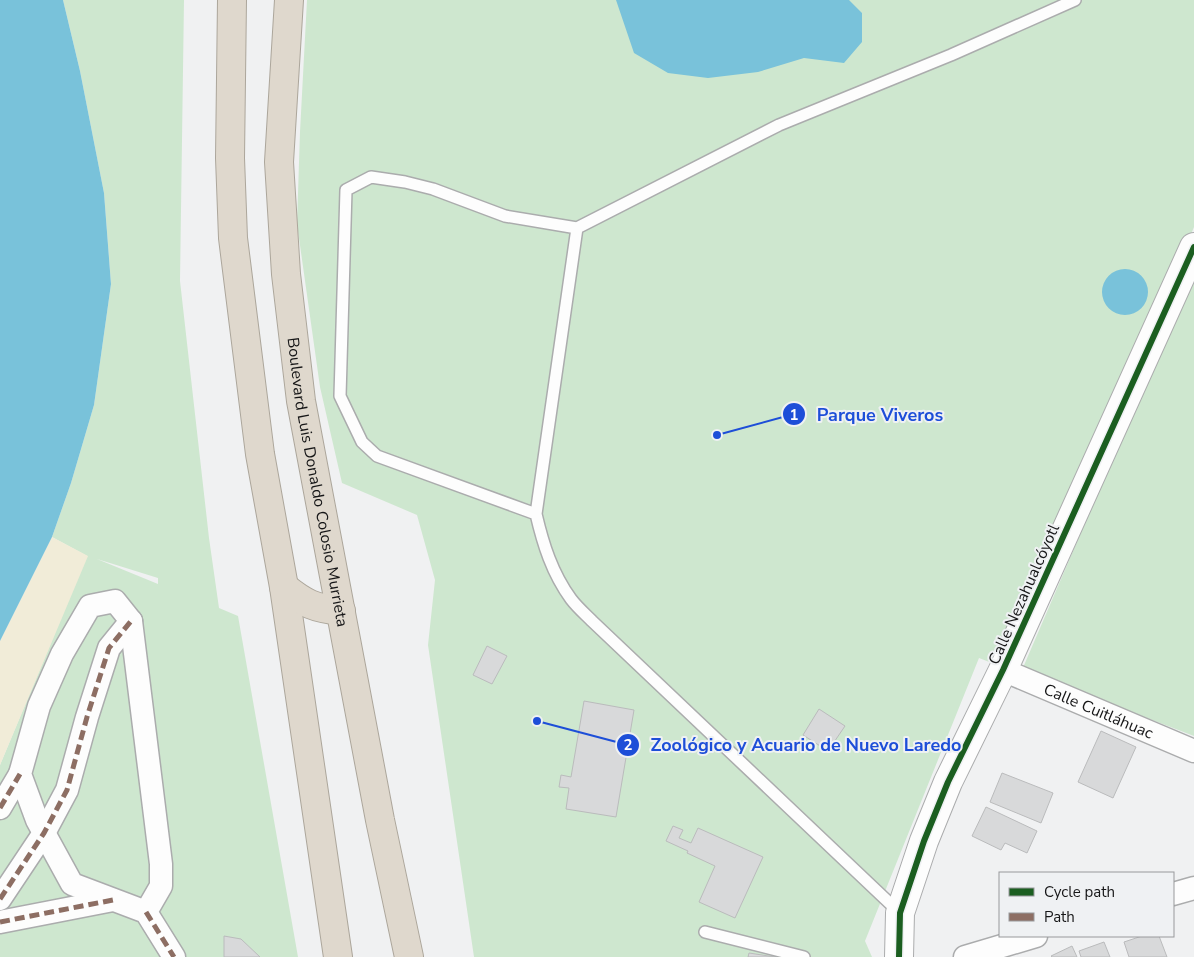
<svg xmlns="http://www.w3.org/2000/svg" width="1194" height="957" viewBox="0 0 1194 957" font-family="'Nunito Sans',sans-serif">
<rect width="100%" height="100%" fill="#f0f1f2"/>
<path fill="#cee7cf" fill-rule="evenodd" d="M63 0H184L180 281 209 538 219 608 238 616 298 957H0V765L87 556 52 537 71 483 94 405 111 284 104 193 80 71ZM97 559 158 578V584Z
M307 0H1194V227L1151 332 997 665 979 658 865 941 872 957H474L428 645 435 580 417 515 342 483 320 387 297 224 300 132Z
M1194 281V736L1022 670 1164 339Z"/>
<path fill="#f1ecd8" d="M52 537 88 556 0 765V641Z"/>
<path fill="#79c2da" d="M0 0H63L80 71 104 193 111 284 94 405 71 483 52 537 0 641Z
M616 0H849L862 13V42L844 63 804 58 758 72 708 78 668 73 634 53Z
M1102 292a23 23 0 1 1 46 0a23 23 0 1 1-46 0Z"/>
<path fill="#d8d9da" stroke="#babbbc" d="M487 646 507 656 492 684 473 675Z
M584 701 634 710 616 817 566 809 569 788 559 787 561 775 571 777Z
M819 709 845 726 828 751 803 735Z
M1101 731 1136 747 1113 798 1078 782Z
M1002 773 1053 793 1041 823 990 802Z
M986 807 1037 831 1027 853 1005 843 1001 850 972 836Z
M673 826 683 830 679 838 691 843 698 828 763 857 735 918 699 902 715 866 687 853 688 851 666 841Z
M224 936 241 939 260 957H224Z
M1142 936H1159L1167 957H1129L1124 942Z
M1104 942 1110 957H1081L1079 951Z
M1072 946 1077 957H1052L1051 956Z
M749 953 775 957H748Z"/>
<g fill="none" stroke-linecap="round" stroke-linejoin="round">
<g stroke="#abacad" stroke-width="14">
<path id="lane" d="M577 228 536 514C543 544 552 573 571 599 577 607 585 614 592 621L899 912
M536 514 377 456 362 442 340 396 346 190 371 177 405 182 433 189 505 216 577 228 779 125 951 55 1075 0
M705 932 804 957"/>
</g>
<g stroke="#abacad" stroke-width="25">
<g id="street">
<path id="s1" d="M1003 670 1194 751"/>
<path d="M0 808 20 774"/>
<path d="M1173 894 1194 888"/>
<path d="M0 899 44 833 67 790 87 717 109 648 131 621"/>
<path d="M146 912 161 886V864L131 621 115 601 90 606 62 654 39 706 20 774 37 820 72 884 146 912 174 957"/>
<path d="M0 922 113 900"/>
<path d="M965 957 1036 936"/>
</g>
</g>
<g stroke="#abacad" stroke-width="30">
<path id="secondary" d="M899 957 900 913 924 841 948 782 1003 670 1194 247"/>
</g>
<g stroke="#aca69b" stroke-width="30">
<g id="highway">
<path d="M232 0 230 158 233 238 260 454 284 587 338 957"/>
<path id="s2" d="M289 0 279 162 286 274 301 401 380 820 409 957"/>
<path d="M284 587C305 604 314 608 341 611"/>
</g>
</g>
<use href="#lane" stroke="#fdfdfd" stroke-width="11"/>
<use href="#street" stroke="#fdfdfd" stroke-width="22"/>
<use href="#secondary" stroke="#fdfdfd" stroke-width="28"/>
<use href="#highway" stroke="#dfd8cd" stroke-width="28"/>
<path stroke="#8d6e63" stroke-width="5" stroke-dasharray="10 5" stroke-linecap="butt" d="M0 808 20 774
M0 899 44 833 67 790 87 717 109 648 131 621
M146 912 174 957
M0 922 113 900"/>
<g stroke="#eff1f3" stroke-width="9">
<path id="cycleway" d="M899 957 900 913 924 841 948 782 1003 670 1194 247"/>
</g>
<use href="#cycleway" stroke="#1b5e20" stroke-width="6"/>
</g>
<g text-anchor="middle" stroke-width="4" stroke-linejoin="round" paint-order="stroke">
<g font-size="16" fill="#161617" stroke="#eff1f3">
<text dy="6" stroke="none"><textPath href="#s2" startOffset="485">Boulevard Luis Donaldo Colosio Murrieta</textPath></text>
<text transform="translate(1023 594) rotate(-66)" y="6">Calle Nezahualcóyotl</text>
<text dy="6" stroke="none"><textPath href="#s1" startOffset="104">Calle Cuitláhuac</textPath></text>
</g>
</g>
<path fill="none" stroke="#1d4ed8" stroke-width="2" d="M717 435L794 414M537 721L628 745"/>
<g fill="#1d4ed8" stroke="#eff1f3" stroke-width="2">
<circle cx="717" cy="435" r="5"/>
<circle cx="537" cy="721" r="5"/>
<circle cx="794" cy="414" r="12"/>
<circle cx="628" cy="745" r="12"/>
</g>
<g font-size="15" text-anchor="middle" font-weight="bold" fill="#fff">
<text x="794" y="420">1</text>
<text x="628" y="750">2</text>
</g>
<g font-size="18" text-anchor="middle" font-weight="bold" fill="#1d4ed8" stroke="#eff1f3" stroke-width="4" stroke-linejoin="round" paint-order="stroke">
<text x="880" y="421">Parque Viveros</text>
<text x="806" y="751">Zoológico y Acuario de Nuevo Laredo</text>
</g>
<rect x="999" y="872" width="175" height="65" fill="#eff1f3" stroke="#98999b"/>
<rect x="1009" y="888" width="25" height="8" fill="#1b5e20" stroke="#98999b"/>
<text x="1044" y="897" font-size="15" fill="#161617">Cycle path</text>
<rect x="1009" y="913" width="25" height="8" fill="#8d6e63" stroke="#98999b"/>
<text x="1044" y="922" font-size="15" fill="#161617">Path</text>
</svg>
